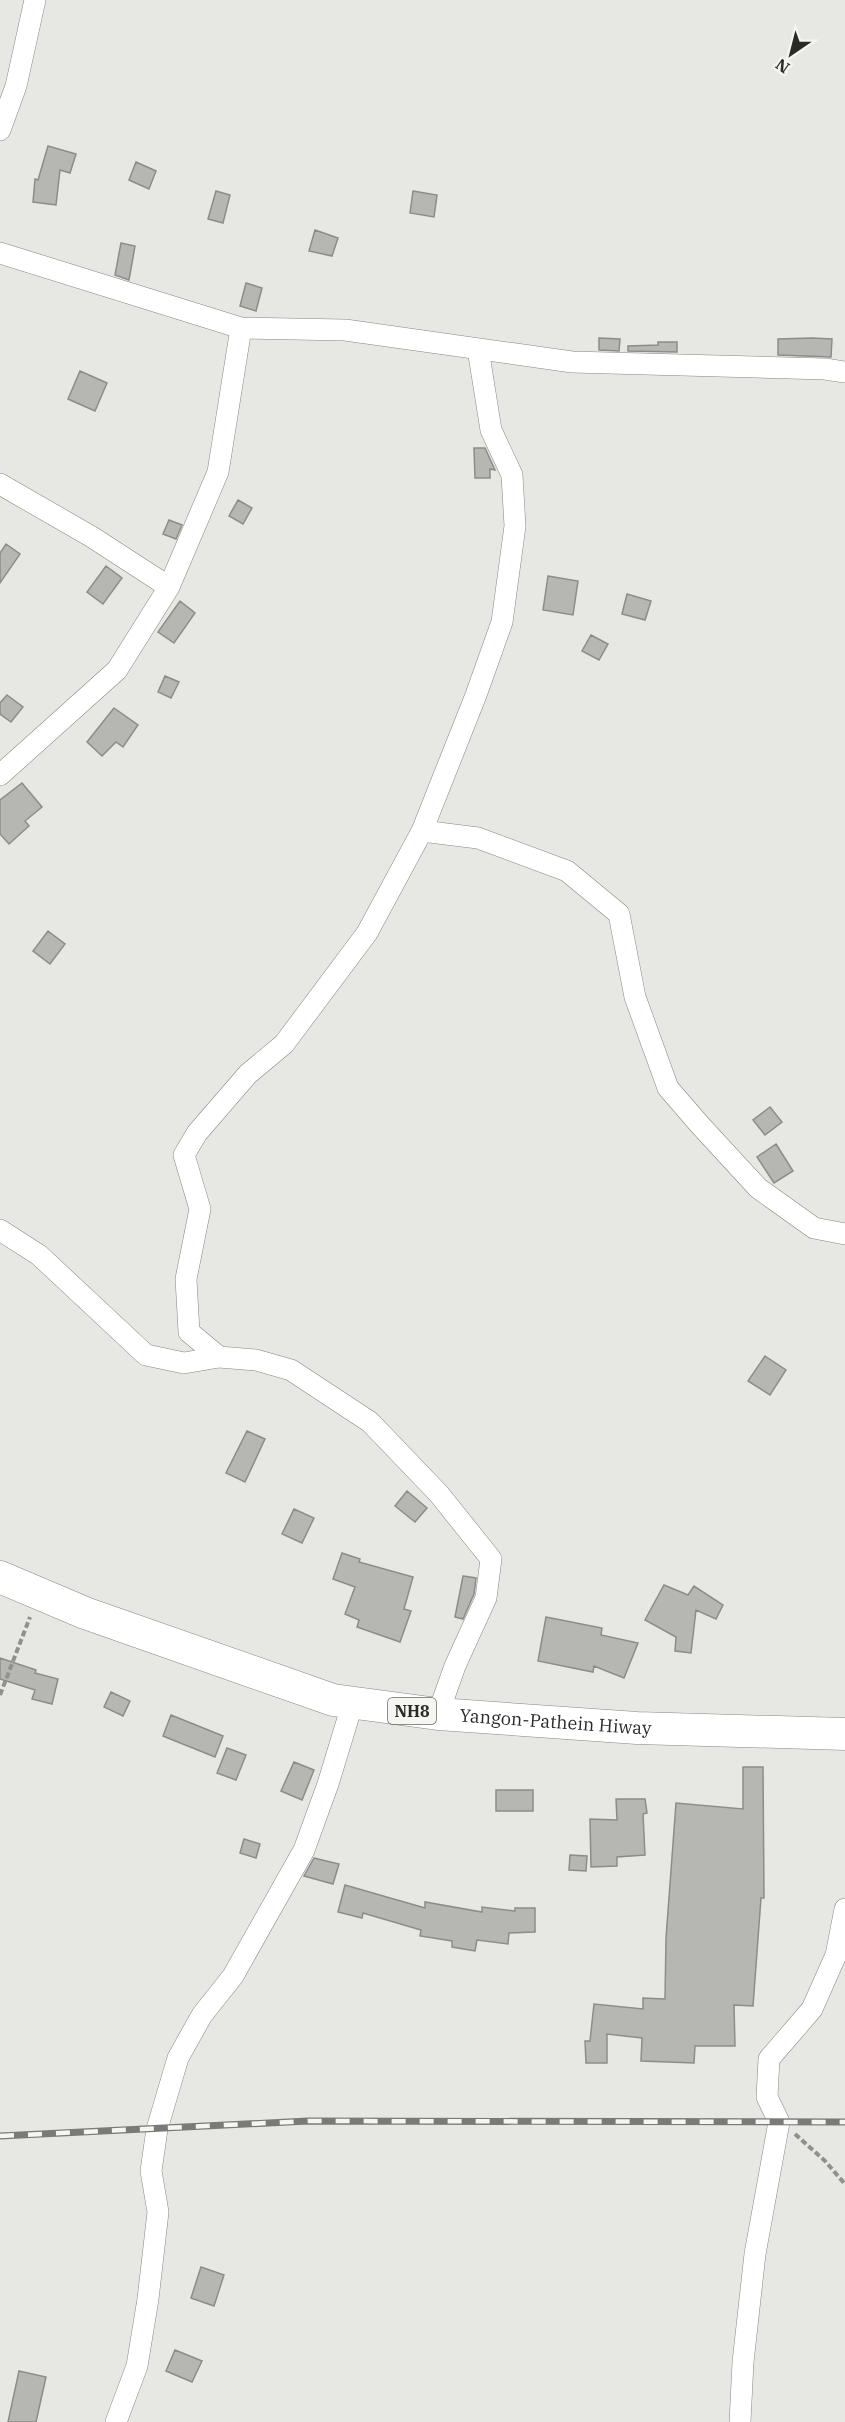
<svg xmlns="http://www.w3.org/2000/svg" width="845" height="2422" viewBox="0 0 845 2422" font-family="'IBM Plex Serif',serif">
<rect width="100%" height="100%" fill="#e7e8e4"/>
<path fill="#b6b6b3" stroke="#8c8d89" stroke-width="1.5" d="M48 146 76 154 70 173 60 170 56 205 33 202 35 179 38 180Z
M136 162 156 171 149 189 129 180Z
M216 191 230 195 223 223 208 219Z
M413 191 437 195 434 217 410 213Z
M315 230 338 238 332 256 309 251Z
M121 243 135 246 129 280 115 275Z
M246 283 262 288 256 311 240 306Z
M599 338 620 339 619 351 599 350Z
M812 338 832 339 831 357 778 355V339Z
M658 342H677V352L628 351V346L658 345Z
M80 371 107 383 95 411 68 399Z
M474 448H485L495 470 490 469V478H475Z
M238 500 252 508 243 524 229 516Z
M169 520 182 525 176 539 163 534Z
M6 544 20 554 0 583V553Z
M106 566 122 578 103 604 87 592Z
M548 576 578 581 573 615 543 610Z
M627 594 651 601 645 620 622 614Z
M180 601 195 613 174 643 158 632Z
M591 635 608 644 599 660 582 651Z
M165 676 179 682 171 698 158 692Z
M7 695 23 707 11 722 0 714V703Z
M114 708 138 725 123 747 116 742 102 756 87 742Z
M22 783 42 807 25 821 29 826 9 844 0 834V800Z
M48 931 65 944 50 964 33 951Z
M770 1107 782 1122 765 1135 753 1120Z
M776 1144 793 1171 774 1183 757 1157Z
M765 1356 786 1370 770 1395 748 1381Z
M247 1431 265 1439 245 1482 226 1473Z
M407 1491 427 1508 415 1522 395 1506Z
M294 1509 314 1518 302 1543 282 1534Z
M342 1553 360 1559 359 1562 413 1577 404 1609 411 1611 400 1642 357 1627 359 1620 345 1614 355 1587 333 1579Z
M463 1576 476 1578 474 1594 463 1619 455 1617Z
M664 1585 688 1595 694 1586 723 1605 716 1619 696 1610 691 1653 675 1651 676 1637 645 1620Z
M546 1617 602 1628 601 1635 638 1643 624 1678 594 1666 593 1672 538 1661Z
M0 1658 36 1670 35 1673 58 1679 52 1704 32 1699 35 1690 0 1679Z
M111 1692 130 1701 123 1716 104 1707Z
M171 1715 223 1736 215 1757 163 1736Z
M227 1748 246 1755 236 1780 217 1773Z
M294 1762 314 1770 302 1800 281 1791Z
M743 1767H763L764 1898H761L753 2006 734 2005 735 2046H695L694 2063 641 2061 642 2038 607 2034V2063H586L585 2041H590L594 2004 643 2009V1998L665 1999 666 1938 676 1803 743 1809Z
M496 1790H533V1811H496Z
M616 1799H645L647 1813 643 1814 645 1855 617 1857V1866L591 1867 590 1819 617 1820Z
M244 1839 260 1844 256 1858 240 1853Z
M570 1855 587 1856 586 1871 569 1870Z
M314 1858 339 1864 333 1884 304 1876Z
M345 1885 425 1908V1902L482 1912V1907L515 1911V1908H535V1932L509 1933 508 1944 477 1940 475 1951 452 1947V1941L420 1936 421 1930 363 1913 362 1918 338 1912Z
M201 2267 224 2275 214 2306 191 2298Z
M175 2350 202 2361 192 2382 166 2371Z
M19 2371 46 2377 36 2422H8Z"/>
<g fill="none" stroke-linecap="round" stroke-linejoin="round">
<g stroke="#868683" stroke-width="22">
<path id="minor" d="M0 130 16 86 35 0
M0 253 241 328 345 330 572 362 825 369 845 372
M0 484 92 537 169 587
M0 775 117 670 169 587 218 472 241 328
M422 831 478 838 567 871 619 914 635 997 668 1088 700 1125 758 1188 814 1228 845 1234
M0 1230 39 1255 146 1355 184 1363 219 1357
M438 1714 455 1666 486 1598 491 1559 439 1494 370 1422 291 1370 256 1360 219 1357 189 1332 186 1279 200 1209 184 1155 197 1133 248 1074 284 1044 367 933 422 831 476 695 502 622 515 526 512 475 491 430 478 349
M116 2422 137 2366 148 2299 158 2212 151 2171 157 2129 178 2058 202 2015 233 1976 304 1850 328 1784 353 1702
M740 2422 743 2362 755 2254 779 2122 767 2097 769 2059 812 2009 836 1955 845 1909"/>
</g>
<g stroke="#868683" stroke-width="33">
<g id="highway">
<path id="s1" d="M0 1577 85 1613 333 1700 438 1714 637 1728 845 1734"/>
</g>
</g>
<path stroke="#90908d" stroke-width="4" stroke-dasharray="6 3" stroke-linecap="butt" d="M0 1695 30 1617
M795 2134 825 2161 845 2184"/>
<use href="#minor" stroke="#fff" stroke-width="21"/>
<use href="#highway" stroke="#fff" stroke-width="32"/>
<g stroke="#7a7a78" stroke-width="7">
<path id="rail" d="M0 2136 308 2121 845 2122"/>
</g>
<use href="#rail" stroke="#f5f5f1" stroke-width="4.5" stroke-dasharray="14" stroke-linecap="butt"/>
</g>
<g text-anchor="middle" stroke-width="6" stroke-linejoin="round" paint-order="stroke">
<rect fill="#f5f5f1" stroke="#676764" stroke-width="1.5" x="388" y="1698" width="48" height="26" rx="4.5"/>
<g font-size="16" font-weight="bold" fill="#2a2a28">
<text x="412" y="1717">NH8</text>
</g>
<g font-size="18" fill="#2a2a28" stroke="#f5f5f1">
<text dy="6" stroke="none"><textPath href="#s1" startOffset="579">Yangon-Pathein Hiway</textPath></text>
</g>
</g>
<g transform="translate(791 54) rotate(215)" stroke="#f5f5f1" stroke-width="4.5" paint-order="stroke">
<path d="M0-4.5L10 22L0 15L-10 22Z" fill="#2a2a28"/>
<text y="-9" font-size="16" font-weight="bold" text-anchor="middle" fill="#2a2a28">N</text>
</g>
</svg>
